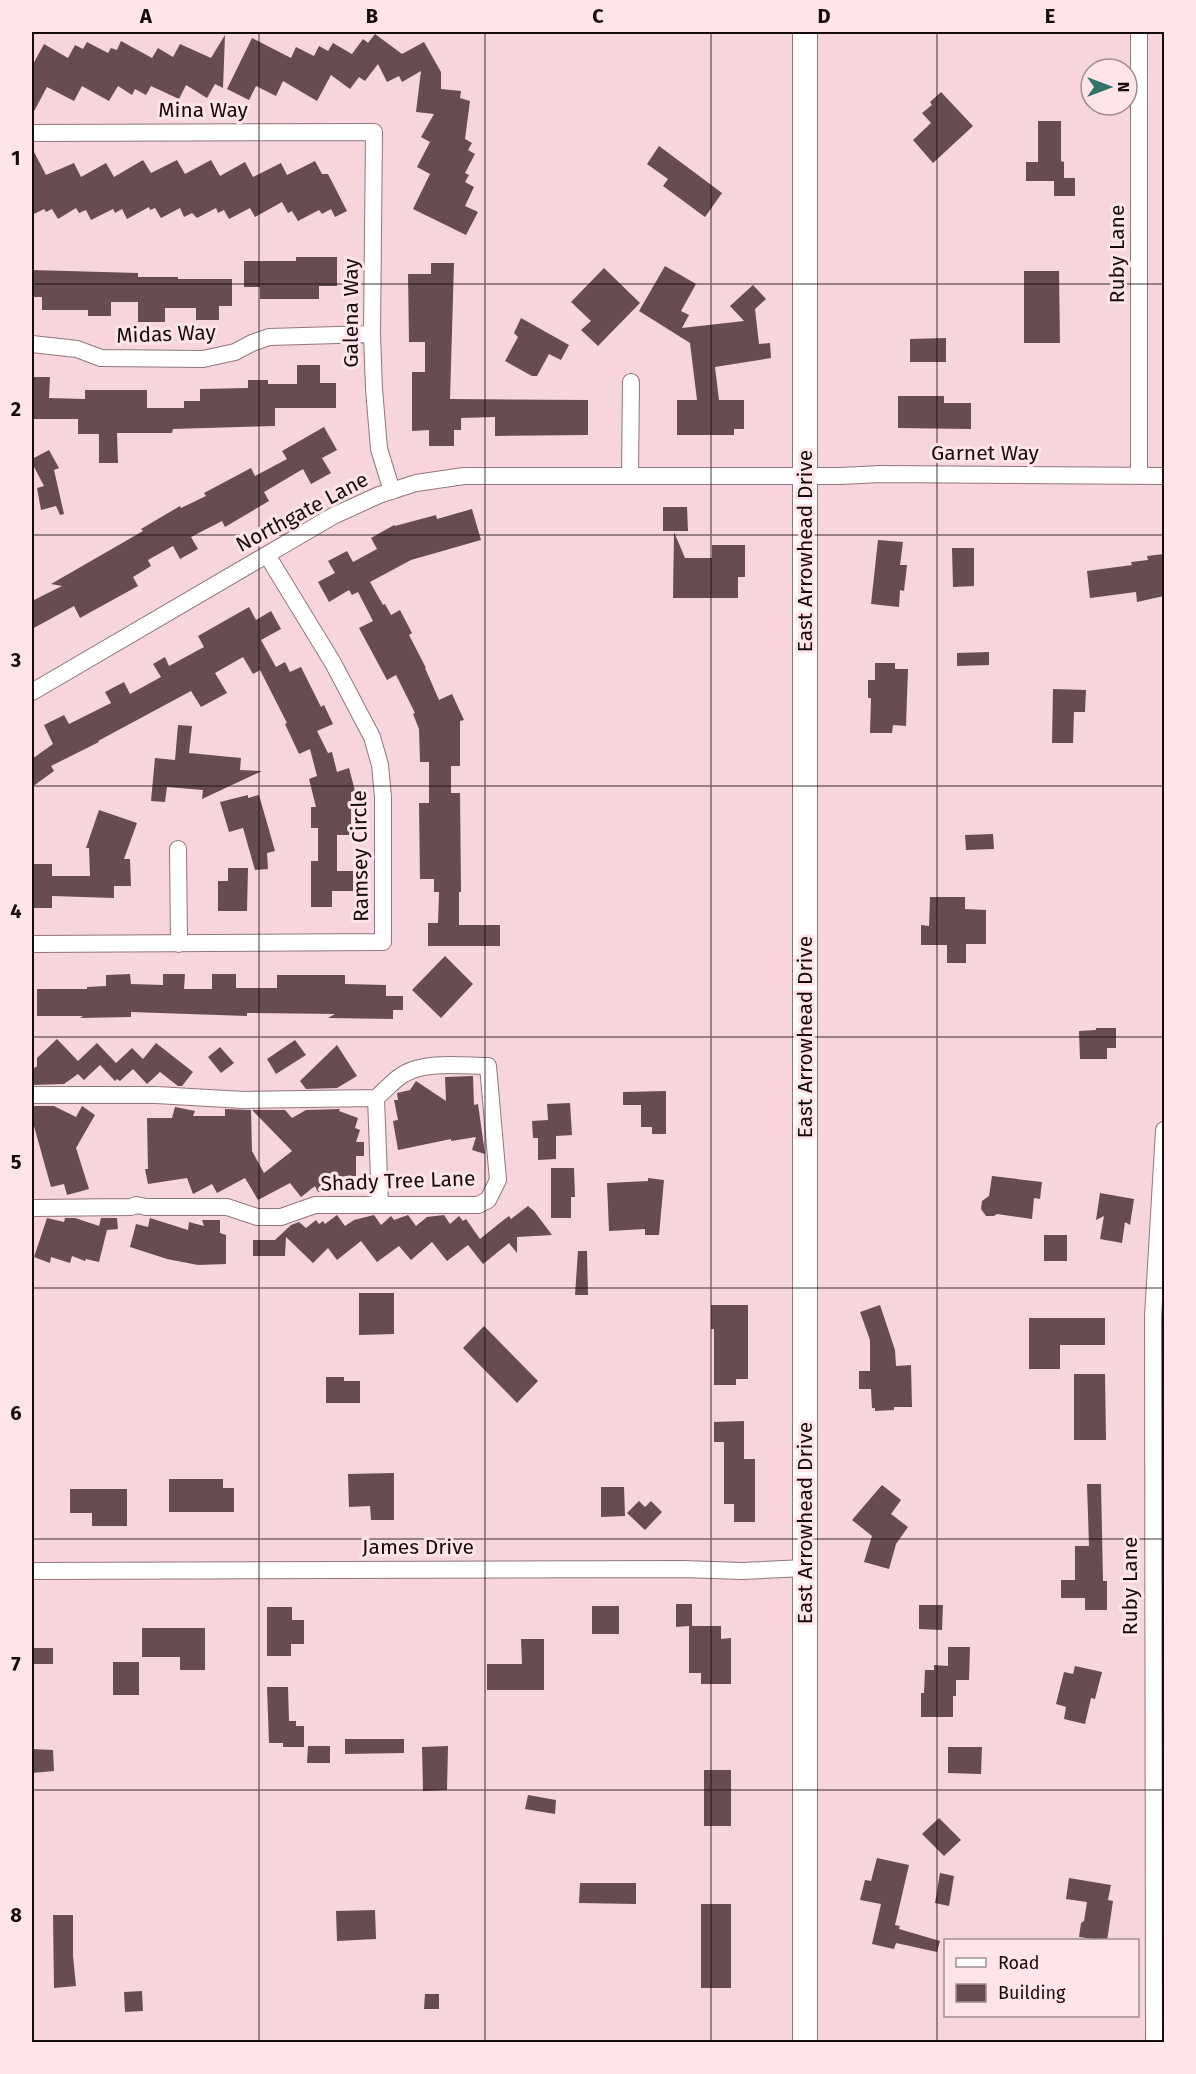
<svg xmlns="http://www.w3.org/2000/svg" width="1196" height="2074" viewBox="0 0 1196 2074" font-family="'Fira Sans',sans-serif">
<rect width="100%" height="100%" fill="#f6d5dc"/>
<path fill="#674c52" d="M375 34 402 54 424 42 441 72V89L461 91 460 98 470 101 465 139 472 143 468 150 475 154 465 173 469 175 465 182 474 187 465 206 478 212 466 235 413 209 430 174 417 167 430 142 421 137 434 114 416 112 421 71 402 82 399 76 387 82 378 64 365 81 359 77 350 89 331 75 317 101 283 81 276 96 256 86 249 100 227 89 252 38 291 58 296 47 314 56 319 46 328 51 333 43 352 54 363 39 368 43Z
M225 35 223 88 215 84 207 98 186 85 179 99 151 86 146 95 135 89 132 95 118 86 109 101 82 86 74 101 47 87 32 115V66L44 44 68 58 75 45 83 49 87 42 108 53 111 48 117 50 121 41 152 58 158 48 173 57 180 44 211 58Z
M941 92 973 126 933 163 913 140 931 123 922 113 932 105 930 102Z
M1038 121H1061V161L1064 162V178H1075V196H1054V181H1026V162H1038Z
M659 146 722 193 705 217 663 186 668 179 647 164Z
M32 148 46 175 74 163 81 177 106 163 114 177 143 160 151 173 177 160 185 174 211 160 220 176 245 162 253 177 281 163 287 175 315 161 322 174H328L347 211 335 217 331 209 322 214 319 210 298 221 292 211 288 213 282 202 255 217 250 208 229 219 224 210 218 213 216 208 197 218 192 213 184 217 180 208 161 218 155 208 150 210 149 207 127 219 122 209 115 213 113 209 91 220 86 210 79 213 76 208 58 219 52 209 46 212 44 209 32 215Z
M296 257H337V286H319V299H260V287H244V261H296Z
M431 263H454L450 399 588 400V435L495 436V417L461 418V430H454V446H429V430L412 431V372H425V342H409L408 274H431Z
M665 266 696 284 681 311 689 315 682 328 744 321 730 306 753 285 766 299 755 309 759 344 770 343 771 358 715 367 719 400H744V429H734V435H677V400H697L690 343 639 311Z
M604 268 640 303 598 346 581 330 591 321 571 302Z
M32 270 138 273V277H178V279H232V306H219V320H196V308H165V322H138V302H111V316H88V310H42V297H32Z
M1024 271H1059L1060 343H1024Z
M521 318 569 345 561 360 549 354 537 376H532L505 361 518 337 514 333Z
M946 338V362H910V339Z
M297 365H320V383H336V408H275V426L173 429 172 433H117L118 463H99V434H78V419H32V377H50L49 398 85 399V390H147V408H184V401H200V389L248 388V380H268V384H297Z
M898 396H944V403H971V429L898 428Z
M324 427 337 450 322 458 331 473 311 484 303 469 264 492 269 501 225 527 222 521 191 537 198 549 180 559 173 546 148 560 151 566 133 577 138 586 80 618 74 606 32 629V601L62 586 51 584 143 531 141 529 180 506 181 508 206 496 204 493 251 468 255 476 287 459 282 451Z
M49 450 59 468 54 470 64 514 60 515 56 506 41 510 37 488 44 486 32 463V459Z
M663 507H687L688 531H663Z
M472 509 481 540 411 560 370 582 383 605 385 604 391 615 400 610 412 633 409 635 426 668H425L439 700 452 694 464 720 460 721V766H451V793H460L461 892H459V925H500V946H428V923H438L439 892H434V879H420L419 803H429V762H420L419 729 413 714 415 713 396 675 387 680 359 628 373 621 358 592 352 595 349 590 329 602 318 582 335 573 328 561 347 551 353 562 377 549 371 538 394 525 395 526 436 515 437 519Z
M674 532 685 558H712V545H745V577H738V598H673Z
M878 540 903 542 900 565H907L904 591 900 590 899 607 871 604Z
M952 548H974V586L953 587Z
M1164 554V596L1137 602 1136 592 1090 598 1087 571 1132 565 1131 562 1148 560 1147 556Z
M249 607 256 620 271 611 281 629 261 640 276 667 285 662 290 672 301 667 321 707 324 705 333 724 317 731 328 753 332 752 337 772 349 768 355 791 351 792V835H337V871H353V891H332V907H311V861H318V828H311V807H316L309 779 317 776 310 749 299 754 285 724 287 723 260 670 253 674 243 657 215 673 227 693 201 707 191 691 98 741 99 742 51 766 54 771 32 787V759L53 744 44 725 64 715 69 724 111 703 105 692 124 682 130 694 161 677 153 664 165 657 169 666 204 647 198 636Z
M989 652V665L957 666V653Z
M875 663H895V669H908L906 726 893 725 892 733H870L871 698H868V680H875Z
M1053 689 1086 690 1085 712H1074L1073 743H1052Z
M178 725 192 726 189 753 241 758 240 770 262 771 202 799 203 790 167 787 165 802 151 801 155 758 175 760Z
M248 795V798L259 795 275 851 267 853 268 869 255 870 243 828 229 832 220 802Z
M99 810 137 823 124 859H130L131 886H114V898L52 896V908H32V864H52V876H90L89 848H86Z
M993 834 994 849 966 850 965 835Z
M228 868H248L247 911H218V881H228Z
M930 897H965V909L986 910V944H966V963H947V945H921V925L929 926Z
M445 956 473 984 441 1018 412 990Z
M130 974 131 984 163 985V974H185L184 989H212V974H236V988H277V975H345V984L386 985V996H403V1010H393V1019L328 1018 335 1014 247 1013V1016L131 1012V1017L80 1018 83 1016H37V989H87V987L106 986V975Z
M1096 1028H1116V1048H1107V1059H1080L1079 1031 1096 1030Z
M57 1039 78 1061 97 1043 116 1063 132 1048 143 1059 156 1043 193 1072 182 1086H178L160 1072 147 1084 133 1069 120 1081 117 1079 115 1081 100 1065 84 1080 78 1074 64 1084 32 1085V1070L37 1066V1058Z
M295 1040 306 1055 276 1074 267 1059Z
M337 1045 357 1076 337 1088 306 1089 300 1081Z
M220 1047 234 1063 221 1073 208 1057Z
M473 1076 474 1105 478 1104 485 1154 472 1150 476 1137 451 1141V1139L398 1150 393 1121 398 1120 394 1100H398L397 1093 410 1090 416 1081 446 1101 445 1077Z
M666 1091V1134H652V1127H641V1105H623V1092Z
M570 1103 572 1135 556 1136V1159L538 1160V1138H533L532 1121 548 1120 547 1104Z
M32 1106H54L76 1117 82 1106 95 1115 76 1148 89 1189 67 1195 64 1184 51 1187 32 1119Z
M175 1107 195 1111 193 1116H225V1109L251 1110 252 1151 264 1173 292 1151 252 1110H285L292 1118 306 1110 340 1109 339 1111 358 1118 355 1128 360 1130 356 1142H364V1156H356V1176L326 1177 330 1188 318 1192 315 1186 301 1197 290 1183 258 1200 245 1178 217 1193 212 1184 193 1194 187 1178 148 1184 145 1169H148L147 1118H172Z
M551 1168H574L575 1197H571V1218H551Z
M992 1176 1042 1182 1040 1199 1034 1198 1032 1219 997 1214 994 1216H986L981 1209 982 1201 989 1196Z
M648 1178 664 1180 659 1235H645V1229L609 1231 607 1183 648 1181Z
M1100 1193 1134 1199 1130 1225 1125 1222 1122 1243 1100 1239 1104 1216 1096 1220Z
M528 1206 534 1211 552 1235 517 1237V1253L509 1243 483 1264 468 1245 447 1261 432 1242 411 1260 399 1246 377 1262 361 1241 337 1260 328 1248 313 1263 286 1237 285 1256H253V1240H275L291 1225 299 1222 306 1228 316 1220 319 1224 323 1221 325 1224 337 1215 345 1226 354 1220 374 1215 381 1225 391 1216 394 1220 408 1215 416 1226 427 1217 444 1215 450 1224 459 1216 463 1221 466 1219 480 1239 501 1222 509 1216 511 1219Z
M47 1218 64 1222 65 1218H75L99 1226 101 1218H117L118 1229 107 1230 99 1262 86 1259 85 1261 72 1256 70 1263 51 1257 50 1263 34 1257Z
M150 1218 188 1230 189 1222 204 1226 202 1220H220V1233L226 1235V1264L198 1265 167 1259 130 1247 136 1224 148 1227Z
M1044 1235H1067V1261H1044Z
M578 1251H587L588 1295H575Z
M359 1293H394V1334L359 1335Z
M711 1305H748V1379H736V1385H714V1329H711Z
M880 1305 895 1350 896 1366 911 1365 912 1407H894V1410L875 1411V1408H872L871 1389H859V1371H870V1340L860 1312Z
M1029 1318H1105V1345H1060V1369H1029Z
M484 1326 538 1381 517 1403 463 1348Z
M1074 1374H1105L1106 1440H1074Z
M326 1377H344V1381H360V1403H326Z
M744 1421V1459H755V1522H734V1504H724V1442H714V1422Z
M394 1473V1520H371L370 1506 349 1507 348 1474Z
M169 1479H223V1488H234V1512H169Z
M1087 1484H1101L1103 1581H1107V1610H1085V1598H1061V1580H1075V1546H1089Z
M882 1485 901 1500 891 1514 908 1527 896 1544 889 1569 864 1562 872 1536 852 1520Z
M601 1487H624L625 1516 601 1517Z
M70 1489H127V1526H92V1513H70Z
M639 1501 645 1507 651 1501 662 1512 645 1530 627 1513Z
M676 1604H692V1626H721V1639L731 1638V1684H701V1673H689V1626L676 1627Z
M919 1605H943L942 1630 919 1629Z
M592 1606H619V1634H592Z
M267 1607H292V1620H304V1644H291V1656H267Z
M142 1628H205V1670H180V1657H142Z
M521 1639H544V1690H487V1664H522Z
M948 1647H970L969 1680H956V1696H953V1717H921V1693H924L925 1670H934V1665L948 1666Z
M32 1648H53V1664H32Z
M113 1662H139V1695H113Z
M1075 1666 1102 1672 1095 1699 1091 1698 1085 1724 1064 1719 1066 1707 1056 1704 1064 1672 1073 1674Z
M267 1687H288L289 1721H296V1726H304V1747H283V1743H269Z
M345 1739H404V1753L345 1754Z
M308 1746H330V1763H307Z
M448 1746 447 1790 423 1791 422 1747Z
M948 1747H982L981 1774 948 1773Z
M32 1749 53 1750 54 1771 32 1773Z
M704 1770H731V1826H704Z
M528 1795 556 1800 555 1814 525 1809Z
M939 1818 961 1840 944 1856 922 1834Z
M877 1858 909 1865 895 1925 900 1926 899 1929 940 1941 937 1952 896 1943 894 1949 872 1944 881 1904 860 1900 865 1880 871 1881Z
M940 1873 954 1876 949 1906 935 1903Z
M1069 1878 1111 1885 1108 1900 1113 1901 1107 1941 1079 1937 1081 1923 1084 1921 1087 1902 1066 1899Z
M580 1883H636V1904L579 1903Z
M701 1904H731V1988H701Z
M375 1910 376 1939 337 1941 336 1911Z
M53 1915H73V1956L76 1986 54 1988Z
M142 1991 143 2011 125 2012 124 1992Z
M425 1994H439V2009H424Z"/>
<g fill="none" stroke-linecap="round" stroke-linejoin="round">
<g stroke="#92757b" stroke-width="18">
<path id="street" d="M1139 32V476
M32 133 374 132 372 334 374 389 379 449 392 491
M32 344 77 349 101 358 203 359 235 352 252 343 269 337 372 334
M630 475 631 382
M32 692 333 516 379 495 416 483 464 476H840L881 474 1164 476
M178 849 179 944
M32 944 383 942V797L380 765 372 737 333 663 267 555
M32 1095H156L244 1100 376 1098C386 1090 393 1080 404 1074 426 1061 463 1066 488 1066L498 1180 488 1200 478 1205H315L281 1217H257L227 1207H146L136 1205 131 1207 32 1208
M376 1098 380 1205
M32 1571 682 1569 743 1571 805 1568
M1154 2042 1153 1317 1164 1130"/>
</g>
<g stroke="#92757b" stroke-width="26">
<path id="secondary" d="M805 32V2042"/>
</g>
<use href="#street" stroke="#fff" stroke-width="16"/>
<use href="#secondary" stroke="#fff" stroke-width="24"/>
</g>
<path fill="none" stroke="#150b0d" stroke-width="1.5" stroke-opacity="0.55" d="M259 32V2042M485 32V2042M711 32V2042M937 32V2042M32 284H1164M32 535H1164M32 786H1164M32 1037H1164M32 1288H1164M32 1539H1164M32 1790H1164"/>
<g text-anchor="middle" stroke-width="6" stroke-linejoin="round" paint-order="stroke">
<g font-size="21" fill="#150b0d" stroke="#ffe4ea">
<text x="203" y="117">Mina Way</text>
<text transform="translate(1117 254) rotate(-90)" y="7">Ruby Lane</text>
<text transform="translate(351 313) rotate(-90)" y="7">Galena Way</text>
<text transform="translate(166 334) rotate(-2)" y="7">Midas Way</text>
<text x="985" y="460">Garnet Way</text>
<text transform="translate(302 512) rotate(-28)" y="7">Northgate Lane</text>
<text transform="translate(805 551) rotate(-90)" y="7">East Arrowhead Drive</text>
<text transform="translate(360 856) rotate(-91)" y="7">Ramsey Circle</text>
<text transform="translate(805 1037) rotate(-90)" y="7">East Arrowhead Drive</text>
<text transform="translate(398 1181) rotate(-2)" y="7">Shady Tree Lane</text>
<text transform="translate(805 1523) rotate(-90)" y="7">East Arrowhead Drive</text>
<text x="418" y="1554">James Drive</text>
<text transform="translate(1130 1586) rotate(-90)" y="7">Ruby Lane</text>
</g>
</g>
<rect width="1196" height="2074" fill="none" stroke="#ffe4ea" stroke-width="66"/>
<rect x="944" y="1939" width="195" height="78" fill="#ffe4ea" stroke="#a18d92" stroke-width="1.5"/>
<rect x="956" y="1958" width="30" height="9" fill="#ffffff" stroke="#a18d92" stroke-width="1.5"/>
<text x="998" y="1969" font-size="18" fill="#150b0d">Road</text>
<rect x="956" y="1984" width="30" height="18" fill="#674c52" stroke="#a18d92" stroke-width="1.5"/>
<text x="998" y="1999" font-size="18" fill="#150b0d">Building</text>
<g transform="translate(1109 87) rotate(90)"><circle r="28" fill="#ffe4ea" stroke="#a18d92" stroke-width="1.5"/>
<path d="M0-4.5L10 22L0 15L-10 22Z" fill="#327567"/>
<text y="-9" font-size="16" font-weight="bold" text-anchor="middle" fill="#150b0d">N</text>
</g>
<rect x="33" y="33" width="1130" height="2008" fill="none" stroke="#150b0d" stroke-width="2"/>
<g font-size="20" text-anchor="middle" font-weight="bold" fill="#150b0d">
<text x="146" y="23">A</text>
<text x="372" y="23">B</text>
<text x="598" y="23">C</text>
<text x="824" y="23">D</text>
<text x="1050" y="23">E</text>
<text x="16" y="165">1</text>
<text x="16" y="416">2</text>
<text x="16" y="667">3</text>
<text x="16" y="918">4</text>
<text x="16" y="1169">5</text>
<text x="16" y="1420">6</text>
<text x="16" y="1671">7</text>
<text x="16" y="1922">8</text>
</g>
</svg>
